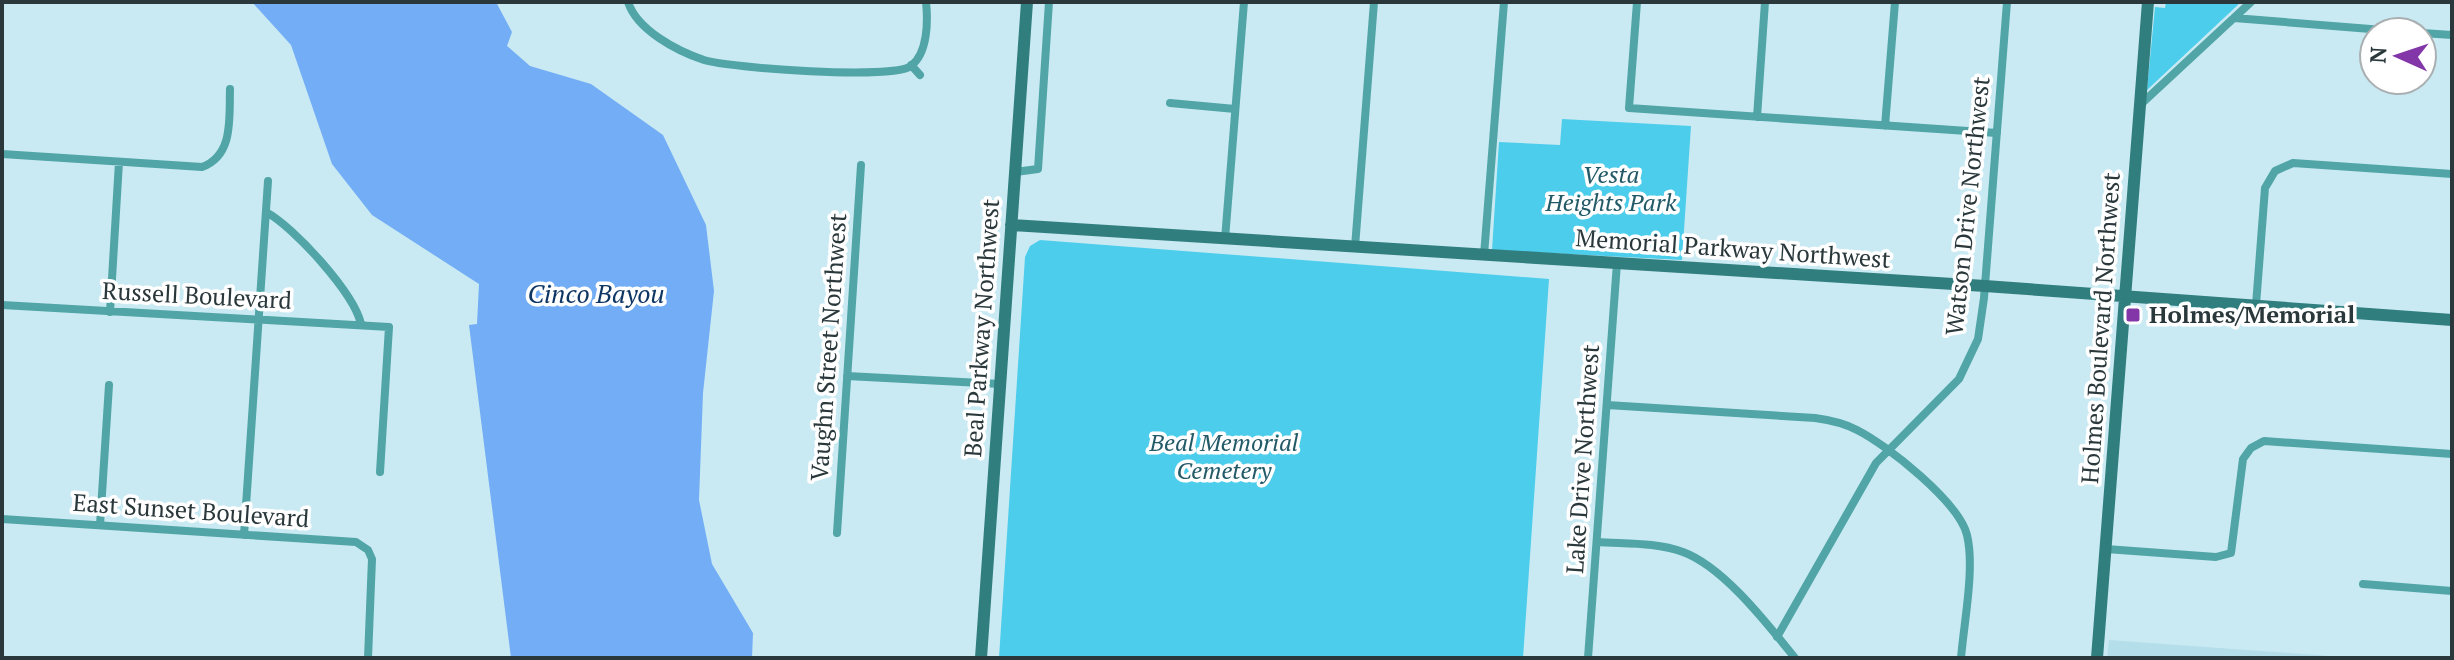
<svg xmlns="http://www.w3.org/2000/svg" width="2454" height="660" viewBox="0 0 2454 660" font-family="'PT Serif',serif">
<rect width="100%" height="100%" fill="#c9eaf3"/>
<path fill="#b4dee9" d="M2109 640 2358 658H2107Z"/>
<path fill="#4ccdeb" d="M2166 2H2241L2147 90 2155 7 2165 8Z
M1562 119 1691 126 1682 260 1492 250 1499 142 1560 145Z
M1040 240 1549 279 1523 658H999L1025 257 1030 246Z"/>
<path fill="#72adf5" d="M163 2H496L512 32 507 46 530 66 591 84 663 135 706 225 714 291 703 393 699 500 712 564 753 633 752 658H511L469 325 477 324 479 284 372 215 332 164 291 45 252 2Z"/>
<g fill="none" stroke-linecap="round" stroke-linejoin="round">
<path stroke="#51a5a6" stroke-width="8" d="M628 2C637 30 677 51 704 60 730 68 892 80 911 66 928 53 928 21 926 2
M1637 2 1629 108 1997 133
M2234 18 2408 32
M2422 33 2452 35
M911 65 920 75
M1170 103 1235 109
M2140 105 2251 2
M1757 117 1765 2
M1885 126 1895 2
M2 154 202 167C234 155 229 118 230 89
M1015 172 1038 169 1049 2
M266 212C294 227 354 293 361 324
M1225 239 1244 2
M1355 247 1374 2
M1484 255 1504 2
M2 305 389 327 380 472
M2256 305 2265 188 2275 171 2293 163 2452 174
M110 312 119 162
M847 376 1000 384
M1607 405 1815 418C1830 420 1844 423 1857 430 1887 445 1959 502 1967 535 1975 568 1964 622 1961 658
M2 519 356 542 368 550 372 559 368 658
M100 525 109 385
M837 533 861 165
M244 535 268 181
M1597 542C1625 544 1656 542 1683 552 1724 567 1768 625 1795 658
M2106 549 2216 557 2231 553 2243 459 2251 448 2264 441 2452 454
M2363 584 2452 591
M1777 637 1876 463 1959 379 1978 339 1984 298 2007 2
M1588 658 1617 263"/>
<path stroke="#317e7f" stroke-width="12" d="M1011 225 1985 286 2452 320
M981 658 1027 2
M2097 658 2148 2"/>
</g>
<rect fill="#8236a7" stroke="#fff" stroke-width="3" x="2125" y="307" width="16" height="16" rx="4"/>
<g text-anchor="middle" stroke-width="7" stroke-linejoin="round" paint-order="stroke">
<g font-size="24" font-style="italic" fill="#235a67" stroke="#fff">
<text x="1611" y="183">Vesta<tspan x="1611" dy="28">Heights Park</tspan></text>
<text x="1224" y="451">Beal Memorial<tspan x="1224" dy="28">Cemetery</tspan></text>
</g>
<g font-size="24" fill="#2a383b" stroke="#fff">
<text transform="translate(1968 206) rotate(-84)" y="8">Watson Drive Northwest</text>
<text transform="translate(1733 249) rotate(4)" y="8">Memorial Parkway Northwest</text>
<text transform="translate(197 296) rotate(3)" y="8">Russell Boulevard</text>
<text transform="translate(982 328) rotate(-86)" y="8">Beal Parkway Northwest</text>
<text transform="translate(2101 328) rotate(-86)" y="8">Holmes Boulevard Northwest</text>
<text transform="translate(829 347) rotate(-86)" y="8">Vaughn Street Northwest</text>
<text transform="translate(1583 459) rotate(-86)" y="8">Lake Drive Northwest</text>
<text transform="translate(191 511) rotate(4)" y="8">East Sunset Boulevard</text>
</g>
<g font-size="24" font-weight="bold" fill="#2a383b" stroke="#fff" text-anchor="start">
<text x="2149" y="323">Holmes/Memorial</text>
</g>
<g font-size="26" font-style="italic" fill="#0e3664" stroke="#fff">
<text x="596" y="303">Cinco Bayou</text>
</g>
</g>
<rect width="2454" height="660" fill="none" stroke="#2a383b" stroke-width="8"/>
<g transform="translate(2398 56) rotate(273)"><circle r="38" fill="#ffffff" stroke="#aaafb1" stroke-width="2"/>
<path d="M0-6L14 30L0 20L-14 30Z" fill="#8236a7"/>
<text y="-12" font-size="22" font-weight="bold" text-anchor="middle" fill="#2a383b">N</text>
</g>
</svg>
